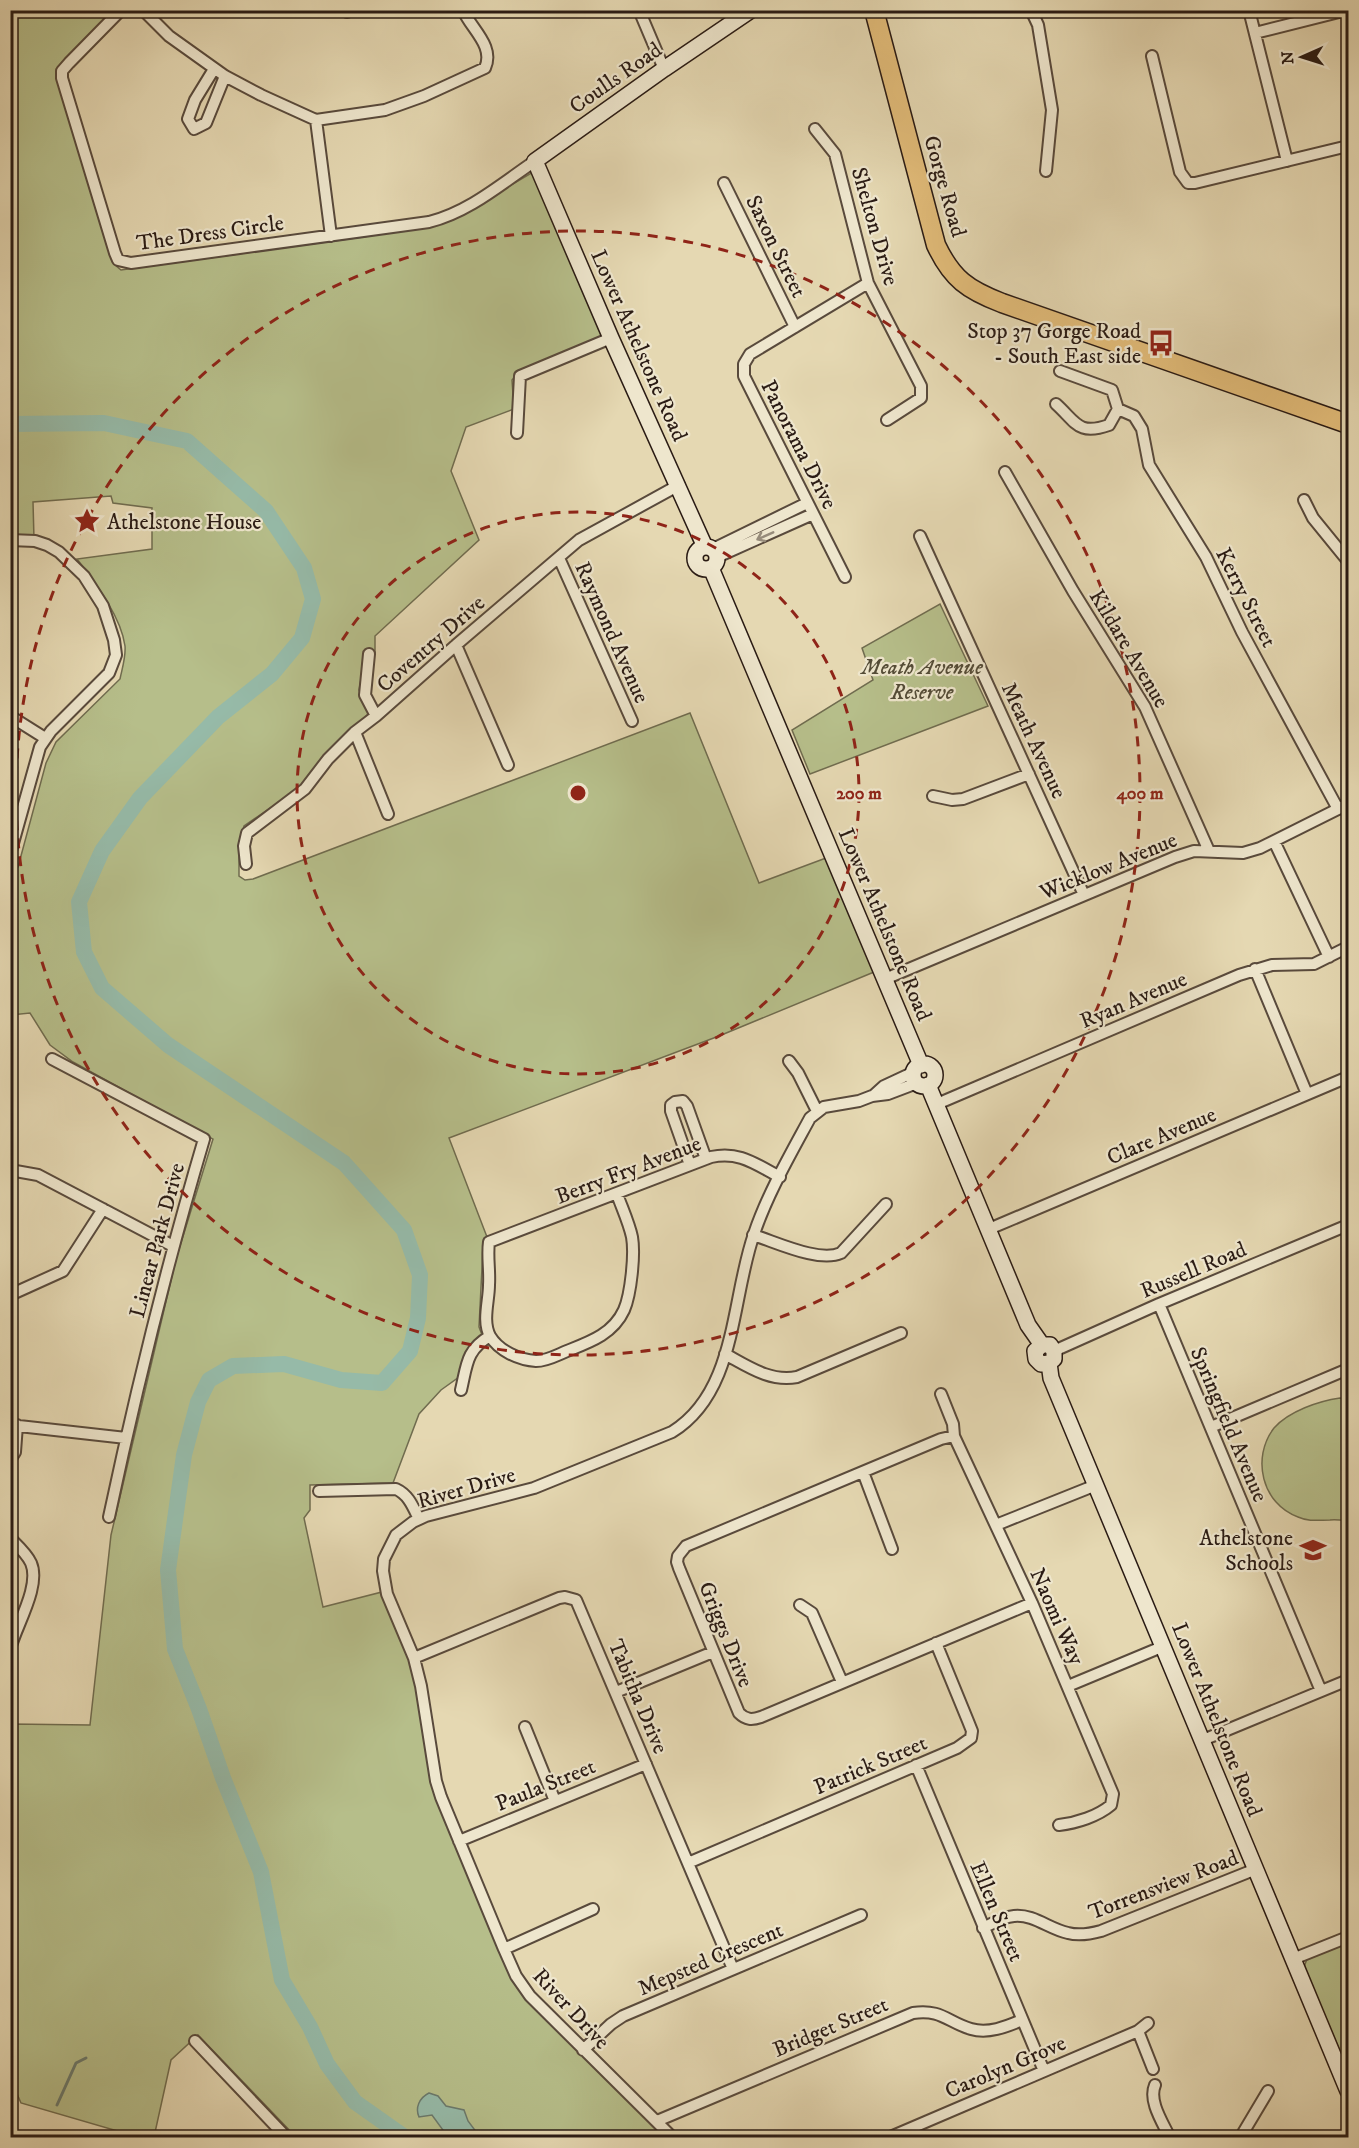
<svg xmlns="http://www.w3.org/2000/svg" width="1359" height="2148" viewBox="0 0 1359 2148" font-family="'IM FELL DW Pica',serif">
<rect width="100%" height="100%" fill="#e5d8b2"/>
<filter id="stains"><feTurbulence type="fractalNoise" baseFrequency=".00333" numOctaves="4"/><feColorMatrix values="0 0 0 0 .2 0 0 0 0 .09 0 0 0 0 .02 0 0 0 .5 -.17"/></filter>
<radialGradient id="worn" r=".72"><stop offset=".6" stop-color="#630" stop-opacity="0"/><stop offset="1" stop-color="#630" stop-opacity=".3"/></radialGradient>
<path fill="#b6be8a" stroke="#706c4f" stroke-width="1.5" d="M11 11H117L57 76 114 264 121 270 363 237 433 225 453 220 533 172 604 336 521 370 512 380 514 409 466 427 451 471 479 540 375 636V654H366L359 690 369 713 298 789 244 826 239 850V876L245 880 253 879 690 713 759 883 826 858 874 972 719 1036 449 1138 487 1237 483 1248 479 1327 482 1335C467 1347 462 1358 459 1377L441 1390 419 1414 393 1483 310 1485V1510L304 1518 323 1607 382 1592 409 1659 417 1690 431 1782 511 1975 666 2137H296L198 2035 171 2060 154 2137H138L21 2103 11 2080V1724L90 1725 111 1535 176 1259 213 1139 73 1062 50 1045 30 1013 11 1015V867H18L46 763 56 742 120 679C122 669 126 657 125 646 121 616 95 583 77 559L152 549V508L113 503 111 496 33 502 34 539 11 538Z
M940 604 988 706 810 774 792 730 873 680 862 648Z
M1340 1398 1348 1399V1520C1342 1521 1337 1519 1330 1520 1319 1520 1309 1522 1298 1517 1262 1504 1251 1458 1274 1428 1289 1411 1319 1401 1340 1398Z
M1348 1942V2070L1304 1967 1307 1959Z"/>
<path fill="#96baa8" stroke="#6b7a6d" stroke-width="1.5" d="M429 2093 438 2096 446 2106 464 2110 468 2121 480 2137H448L432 2115 419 2117C415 2108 419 2098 429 2093Z"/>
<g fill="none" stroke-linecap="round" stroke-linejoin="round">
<path stroke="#6b7a6d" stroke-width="3" d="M57 2105 76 2063 86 2058"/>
<path stroke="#96baa8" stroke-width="16" d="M10 424 104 423 187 441 266 511 304 568 313 599 302 638 272 674 218 717 140 798 102 851 79 902 84 952 102 988 168 1045 344 1163 404 1230 420 1275 418 1318 410 1351 382 1383 341 1380 284 1364 233 1366 209 1380 198 1402 184 1455 168 1570 175 1649 199 1709 223 1778 261 1872 282 1980 310 2027 327 2064 355 2102 406 2138"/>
<g stroke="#594a3c" stroke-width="14">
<path id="street" d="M121 10 69 63 62 71V78L115 253 118 260 131 263 429 222C469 212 501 184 535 161
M143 10 169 36 225 76 261 95 316 120 385 110 424 96 485 68C495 46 471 29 463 10
M345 10 347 12
M639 10 664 69
M1031 10 1038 25 1052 110 1046 171
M1249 10 1287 161
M1255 33 1347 10
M1152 56 1180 172 1188 183H1195L1348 146
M214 69 195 100 188 119 194 129 206 123 225 76
M316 120 331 236
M815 129 835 154 868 283 921 386V398L887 420
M724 183 795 327
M1060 371 1112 390 1118 409
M1056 404C1076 422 1078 436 1109 425L1118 409 1134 416 1142 429 1149 465 1206 557 1242 632 1338 809
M517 433 520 376 611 338
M1005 472 1073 591 1145 707 1209 851
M1304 500 1313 518 1348 561
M920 536 1084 895
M10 540 35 541 47 545 59 552 84 576 103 606 114 640 116 655 109 673 51 731 40 747 10 854
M713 549 807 503
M717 557 813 514
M559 558 632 721
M845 577 744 376V364L750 354 868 283
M456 645 508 765
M369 654 365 695 376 716
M10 716 45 738
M355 732 388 814
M933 796 952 800 963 799 1029 774
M1274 841 1329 957
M246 864 244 846 247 833 305 789 328 759 355 732 376 716 456 645 579 540 679 485
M1255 969 1307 1094
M885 979 1175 857 1194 851 1243 853 1260 848 1348 804
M52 1059 204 1139C167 1264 136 1390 109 1517
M789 1061 798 1073 817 1111
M873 1096 884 1086 914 1072
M937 1104 1239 975 1272 965 1314 964 1348 947
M690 1165 671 1111V1105L675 1102 683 1101 687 1106 706 1159
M10 1170 38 1175 173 1246
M989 1229 1348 1077
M753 1235C776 1242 819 1263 841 1253L886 1204
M10 1295 63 1271 103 1209
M1159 1304 1321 1691
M490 1336C499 1351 519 1360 536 1361 547 1361 557 1355 567 1351 590 1342 613 1334 624 1310 631 1294 635 1254 632 1237 629 1223 622 1208 617 1194
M1054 1351 1159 1304 1348 1225
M725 1354C749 1367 770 1382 797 1377L901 1333
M461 1390C467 1365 466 1350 490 1336 482 1321 489 1301 489 1285 490 1270 487 1256 489 1242L711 1157C740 1151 755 1164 780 1177
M941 1394 953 1424 954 1436 1032 1603 1113 1794 1111 1805C1098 1816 1077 1823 1059 1825
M10 1425 126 1438
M1211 1427 1348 1369
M954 1436 941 1439 686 1546 678 1556 677 1562 679 1568 739 1713C746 1720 752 1720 761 1717L1032 1603
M10 1460 15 1452 17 1425
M863 1472 892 1549
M319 1491 396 1489C409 1495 413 1507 419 1519
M996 1525 1096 1485
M10 1538C17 1545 27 1554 31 1563 41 1586 16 1626 10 1649
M800 1605 812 1613 842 1682
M414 1658 559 1598 565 1597 576 1600 733 1969
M1068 1686 1164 1646
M616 1692 713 1652
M525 1727 555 1801
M1203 1740 1348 1680
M916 1765 1044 2071
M459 1841 646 1764
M688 1863 957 1748 971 1738 972 1731 968 1721 936 1643
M983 1928C993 1923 1003 1917 1014 1916 1034 1914 1049 1929 1068 1933 1079 1936 1090 1934 1101 1931L1256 1869
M504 1949 593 1909
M1293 1959 1348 1937
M1138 2031 1153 2069
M195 2041 287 2138
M583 2050 611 2024 623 2016 861 1915
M1155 2085C1148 2101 1163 2123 1170 2138
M657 2121 913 2013C942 2009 947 2022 971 2029 988 2034 1006 2027 1022 2020
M673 2138 530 1996 516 1976 504 1949 441 1797 436 1781 421 1686 414 1658 387 1594 383 1571 384 1559 396 1535 413 1522 426 1516 534 1488 672 1432C737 1392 731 1299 754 1234 767 1195 790 1155 810 1118L824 1107 859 1101 872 1096 888 1094 917 1083
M888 2138 1138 2031 1148 2023
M1240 2138 1268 2091"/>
</g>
<g stroke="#2a1b14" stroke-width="18">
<path id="secondary" d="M705 547 611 338 535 161 664 69 751 10
M695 558a11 11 0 1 1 22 0a11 11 0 1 1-22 0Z
M711 568 921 1065
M913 1075a11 11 0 1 1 22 0a11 11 0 1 1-22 0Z
M928 1085 1028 1325 1042 1345
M1042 1345 1035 1351 1036 1359 1041 1364 1049 1363
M1042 1345H1050L1054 1351V1359L1049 1363
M1049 1363 1051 1378 1348 2091"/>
</g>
<g stroke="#2a1b14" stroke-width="21">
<path id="primary" d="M874 10 936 245C952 279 968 290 1002 303L1348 424"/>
</g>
<use href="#street" stroke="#eee6cd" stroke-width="10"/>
<use href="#secondary" stroke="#eee6cd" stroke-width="15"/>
<use href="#primary" stroke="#e2bc79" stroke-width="18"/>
</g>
<defs><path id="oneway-shaft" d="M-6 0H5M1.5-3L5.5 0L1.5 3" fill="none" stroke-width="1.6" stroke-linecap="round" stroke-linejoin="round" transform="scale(1.5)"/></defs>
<use stroke="#968b7a" href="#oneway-shaft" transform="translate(765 536) rotate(156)"/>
<g fill="none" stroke="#8f2418" stroke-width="3" stroke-dasharray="10 8">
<circle cx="578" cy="793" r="281"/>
<circle cx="578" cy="793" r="562"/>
</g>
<defs>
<g id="bus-bare" transform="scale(2.07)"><path d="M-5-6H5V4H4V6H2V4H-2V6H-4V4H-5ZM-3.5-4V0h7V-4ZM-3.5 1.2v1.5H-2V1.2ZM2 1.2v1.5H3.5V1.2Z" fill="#8f2418" stroke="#eee6cd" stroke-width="2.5" paint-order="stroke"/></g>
<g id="sight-bare" transform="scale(2.07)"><path d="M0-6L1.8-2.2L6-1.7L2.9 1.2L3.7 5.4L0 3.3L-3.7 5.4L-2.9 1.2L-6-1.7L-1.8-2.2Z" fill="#8f2418" stroke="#eee6cd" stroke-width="2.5" paint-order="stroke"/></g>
<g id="school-bare" transform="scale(2.07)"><path d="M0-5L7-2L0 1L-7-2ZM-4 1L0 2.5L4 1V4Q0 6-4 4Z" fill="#8f2418" stroke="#eee6cd" stroke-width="2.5" paint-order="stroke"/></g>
</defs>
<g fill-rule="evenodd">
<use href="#bus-bare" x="1161" y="343"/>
<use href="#sight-bare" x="87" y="521"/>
<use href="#school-bare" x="1313" y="1550"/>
</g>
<g text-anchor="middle" stroke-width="4.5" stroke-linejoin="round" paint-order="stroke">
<g font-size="22" fill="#2a1b14" stroke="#eee6cd">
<text transform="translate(615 77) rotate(-35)" y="8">Coulls Road</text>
<text transform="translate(946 186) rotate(74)" y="8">Gorge Road</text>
<text transform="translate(876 226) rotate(74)" y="8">Shelton Drive</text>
<text transform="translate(210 232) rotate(-8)" y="8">The Dress Circle</text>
<text transform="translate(777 246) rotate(64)" y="8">Saxon Street</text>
<text transform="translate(640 345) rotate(66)" y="8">Lower Athelstone Road</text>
<text transform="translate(800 444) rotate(63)" y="8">Panorama Drive</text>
<text transform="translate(1247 597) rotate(63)" y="8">Kerry Street</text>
<text transform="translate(613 632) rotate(66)" y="8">Raymond Avenue</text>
<text transform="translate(430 643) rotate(-41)" y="8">Coventry Drive</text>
<text transform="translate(1130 648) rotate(59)" y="8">Kildare Avenue</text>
<text transform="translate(1035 740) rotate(65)" y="8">Meath Avenue</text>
<text transform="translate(1108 865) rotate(-22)" y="8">Wicklow Avenue</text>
<text transform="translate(886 924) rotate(67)" y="8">Lower Athelstone Road</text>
<text transform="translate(1133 999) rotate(-23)" y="8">Ryan Avenue</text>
<text transform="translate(1161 1135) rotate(-23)" y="8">Clare Avenue</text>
<text transform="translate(628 1169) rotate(-21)" y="8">Berry Fry Avenue</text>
<text transform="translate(156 1240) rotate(-75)" y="8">Linear Park Drive</text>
<text transform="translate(1193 1269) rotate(-23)" y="8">Russell Road</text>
<text transform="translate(1230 1424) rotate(67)" y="8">Springfield Avenue</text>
<text transform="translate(466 1487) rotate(-16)" y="8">River Drive</text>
<text transform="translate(1058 1616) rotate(66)" y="8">Naomi Way</text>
<text transform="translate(727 1634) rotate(68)" y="8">Griggs Drive</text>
<text transform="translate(639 1696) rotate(67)" y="8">Tabitha Drive</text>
<text transform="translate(1218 1719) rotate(68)" y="8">Lower Athelstone Road</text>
<text transform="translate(870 1764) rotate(-23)" y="8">Patrick Street</text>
<text transform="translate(545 1784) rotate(-22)" y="8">Paula Street</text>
<text transform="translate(1163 1884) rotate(-21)" y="8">Torrensview Road</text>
<text transform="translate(998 1911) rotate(67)" y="8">Ellen Street</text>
<text transform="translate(710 1958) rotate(-23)" y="8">Mepsted Crescent</text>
<text transform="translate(572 2008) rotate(47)" y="8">River Drive</text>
<text transform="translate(830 2026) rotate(-23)" y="8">Bridget Street</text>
<text transform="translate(1005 2066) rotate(-23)" y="8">Carolyn Grove</text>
</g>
<g font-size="22" fill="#2a1b14" stroke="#eee6cd" text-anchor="end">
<text x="1141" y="338">Stop 37 Gorge Road<tspan x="1141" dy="25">- South East side</tspan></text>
<text x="107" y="529" text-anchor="start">Athelstone House</text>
<text x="1293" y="1545">Athelstone<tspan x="1293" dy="25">Schools</tspan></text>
</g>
<g font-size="22" font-style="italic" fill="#544c37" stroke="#eee6cd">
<text x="922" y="674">Meath Avenue<tspan x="922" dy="25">Reserve</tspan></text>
</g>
</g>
<circle cx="578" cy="793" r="9" fill="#8f2418" stroke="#eee6cd" stroke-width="3"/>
<g font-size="18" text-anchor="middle" font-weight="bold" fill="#8f2418" stroke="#eee6cd" stroke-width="4.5" stroke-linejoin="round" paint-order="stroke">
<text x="859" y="799">200 m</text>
<text x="1140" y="799">400 m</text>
</g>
<rect width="1359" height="2148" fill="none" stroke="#e5d8b2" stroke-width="36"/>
<rect x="12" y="12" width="1335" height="2124" fill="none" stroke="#2a1b14" stroke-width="3"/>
<rect x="18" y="18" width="1323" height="2112" fill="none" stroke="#2a1b14" stroke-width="1.5"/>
<g transform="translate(1302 57) rotate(267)" stroke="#eee6cd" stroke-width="4.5" paint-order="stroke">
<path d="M0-4.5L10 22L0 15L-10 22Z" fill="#2a1b14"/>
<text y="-9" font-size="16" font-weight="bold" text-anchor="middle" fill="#2a1b14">N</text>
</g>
<rect width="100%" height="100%" filter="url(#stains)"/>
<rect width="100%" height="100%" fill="url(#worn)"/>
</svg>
